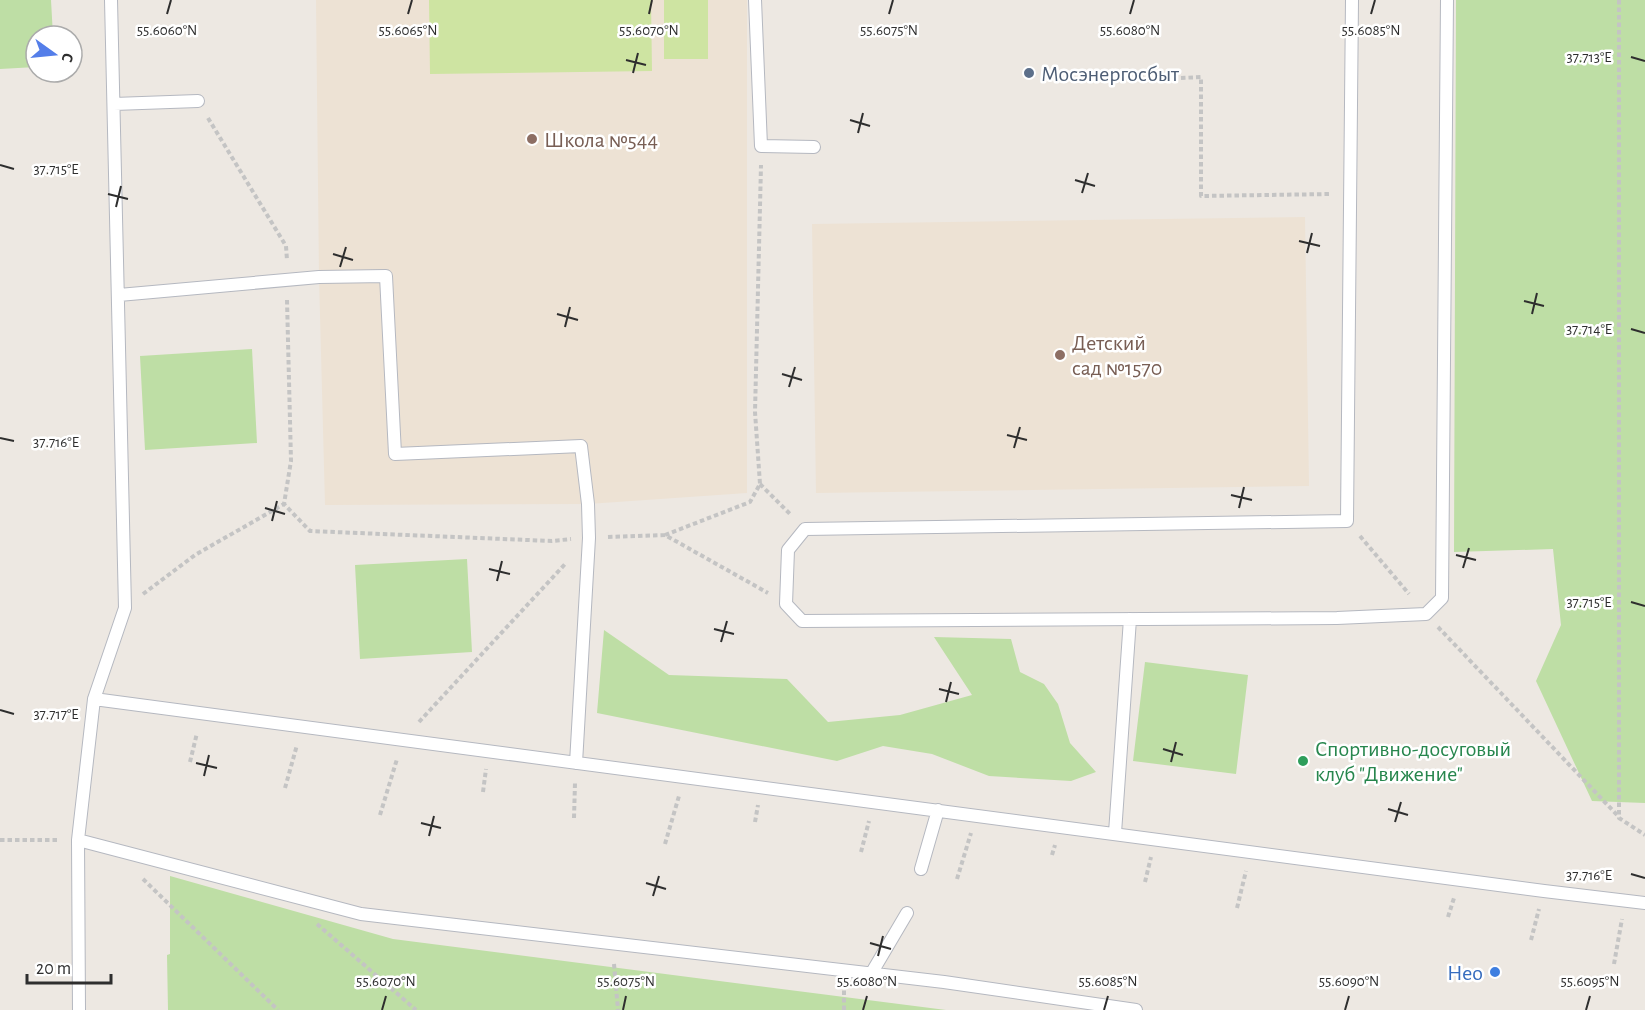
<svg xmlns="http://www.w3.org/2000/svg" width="1645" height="1010" viewBox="0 0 1645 1010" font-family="'Alegreya Sans',sans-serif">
<rect width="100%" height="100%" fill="#ede8e2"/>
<path fill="#ede2d4" d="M316 0H747V493L588 504 325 505 319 277Z
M1305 217 1309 486 816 493 812 224Z"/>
<path fill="#bedea5" d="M0 0H51L53 36H36V67L0 69Z
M1456 0H1645V803L1592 801 1536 681 1561 625 1553 549 1454 552Z
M252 349 257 443 145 450 140 356Z
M467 559 472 652 360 659 355 565Z
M604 630 669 675 787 679 828 722 900 715 972 695 934 637 1011 639 1020 672 1044 684 1058 704 1070 743 1096 772 1071 781 989 776 932 754 883 746 837 761 597 713Z
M1145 662 1248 675 1236 774 1133 761Z
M170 876 393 939 946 1010H168L167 955 170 954Z"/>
<path fill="#cee4a2" d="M429 0H651L652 71 430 74Z
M664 0H708V59H664Z"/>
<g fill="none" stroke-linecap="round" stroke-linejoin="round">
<g stroke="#b5b8c0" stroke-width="14">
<path id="service" d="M755 0 761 146 814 147
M1352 0 1347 521 805 529 788 550 786 604 802 621 1337 618 1426 614 1442 598 1447 0
M114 104 198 101
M119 295 319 277 386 276 395 454 581 446 588 504 589 538 576 763
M94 699 1544 891 1645 903
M1115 833 1130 619
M78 840 94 699 125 608 111 0
M921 869 938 810
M871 974 907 913
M79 1010 78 840 361 914 944 982 1136 1010"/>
</g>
<path stroke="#c4c4c4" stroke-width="4" stroke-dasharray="4.5 3" stroke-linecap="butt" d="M1619 0V818L1645 835
M1181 78 1201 77V196L1331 194
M208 118 286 246 287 260
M287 300 291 461 284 504 310 531 552 541 571 539
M760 484 791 515
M665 535 750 502 760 484 755 412 761 165
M1360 536 1409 594
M608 537 665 535 768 593
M143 594 195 555 284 504
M1438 627 1619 817
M419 722 566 563
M190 762 197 733
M285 788 297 745
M483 792 486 769
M380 815 397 759
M574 818 575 783
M755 822 758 805
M0 840H60
M665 844 679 796
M861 852 869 821
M1052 855 1055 845
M143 879 278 1010
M957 879 971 833
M1145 882 1151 857
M1237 908 1246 871
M1448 917 1454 898
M317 924 416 1010
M1531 940 1539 909
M614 964 618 1010
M1614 964 1622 919
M844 1010V989"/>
<use href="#service" stroke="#fff" stroke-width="12"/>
</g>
<path fill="none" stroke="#2e2e2e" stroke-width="2" d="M167 14 171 0M408 14 412 0M649 14 652 0M889 14 893 0M1130 14 1134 0M1371 14 1375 0M1631 57 1645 61M626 60 646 65M633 73 638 53M850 120 870 126M858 133 863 113M0 165 14 169M1075 180 1095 186M1082 193 1088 173M108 194 128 199M116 207 121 186M1299 241 1320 246M1307 253 1312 233M333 254 353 260M340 267 346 247M1524 301 1544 306M557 314 578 320M1532 314 1537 293M565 327 570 307M1631 329 1645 333M782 374 802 380M789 387 795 367M1007 435 1027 440M0 438 14 441M1014 448 1020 427M1231 495 1252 500M265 508 285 514M1239 508 1244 487M272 521 277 501M1456 555 1476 560M1463 568 1469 548M489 569 510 574M497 581 502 561M1631 602 1645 606M714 629 734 634M721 642 727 621M939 689 959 694M946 702 951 682M0 710 14 714M1163 749 1183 755M1171 762 1176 742M196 763 217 768M204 776 209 755M1388 809 1408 815M1395 822 1401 802M421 823 441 828M429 836 434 816M1631 874 1645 878M646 883 666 889M653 896 659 876M870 943 891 949M878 956 883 936M382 1010 386 996M623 1010 626 996M863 1010 867 996M1104 1010 1108 996M1345 1010 1349 996M1586 1010 1590 996"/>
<circle fill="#5c6f8a" stroke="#fff" stroke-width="2" cx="1029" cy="73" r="6"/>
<g fill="#8d6e63" stroke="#fff" stroke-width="2">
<circle cx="532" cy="139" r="6"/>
<circle cx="1060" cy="355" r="6"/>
</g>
<circle fill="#2e9e5b" stroke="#fff" stroke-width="2" cx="1303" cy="761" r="6"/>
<circle fill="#3f7fe0" stroke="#fff" stroke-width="2" cx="1495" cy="972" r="6"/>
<g text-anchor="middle" stroke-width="5" stroke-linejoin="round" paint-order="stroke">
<g font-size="22" fill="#4e5e75" stroke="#fff" text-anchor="start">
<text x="1041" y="81">Мосэнергосбыт</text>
</g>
<g font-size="22" fill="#785e54" stroke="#fff" text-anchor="start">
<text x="544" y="147">Школа №544</text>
<text x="1072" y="350">Детский<tspan x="1072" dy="25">сад №1570</tspan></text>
</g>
<g font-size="22" fill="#27864d" stroke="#fff" text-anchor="start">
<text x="1315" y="756">Спортивно-досуговый<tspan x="1315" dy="25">клуб "Движение"</tspan></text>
</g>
<g font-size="22" fill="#366cbe" stroke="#fff" text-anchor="end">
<text x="1483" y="980">Нео</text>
</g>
</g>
<g font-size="15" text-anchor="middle" fill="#2e2e2e" stroke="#fff" stroke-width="5" stroke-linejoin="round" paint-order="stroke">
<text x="167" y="35">55.6060°N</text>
<text x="408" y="35">55.6065°N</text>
<text x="649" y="35">55.6070°N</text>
<text x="889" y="35">55.6075°N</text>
<text x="1130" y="35">55.6080°N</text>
<text x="1371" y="35">55.6085°N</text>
<text x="1589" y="62">37.713°E</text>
<text x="56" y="174">37.715°E</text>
<text x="1589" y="334">37.714°E</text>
<text x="56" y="447">37.716°E</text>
<text x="1589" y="607">37.715°E</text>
<text x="56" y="719">37.717°E</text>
<text x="1589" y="880">37.716°E</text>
<text x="386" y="986">55.6070°N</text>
<text x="626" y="986">55.6075°N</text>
<text x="867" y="986">55.6080°N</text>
<text x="1108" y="986">55.6085°N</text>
<text x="1349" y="986">55.6090°N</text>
<text x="1590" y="986">55.6095°N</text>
</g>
<g transform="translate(54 54) rotate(105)"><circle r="28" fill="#ffffff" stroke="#ababab" stroke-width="1.5"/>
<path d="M0-4.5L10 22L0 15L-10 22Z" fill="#547ee9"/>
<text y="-9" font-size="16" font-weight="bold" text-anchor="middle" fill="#2e2e2e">С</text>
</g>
<path d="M27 974v9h84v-9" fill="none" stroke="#2e2e2e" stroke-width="3"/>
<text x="36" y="974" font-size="18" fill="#2e2e2e" stroke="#ffffff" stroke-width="4.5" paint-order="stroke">20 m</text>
</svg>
